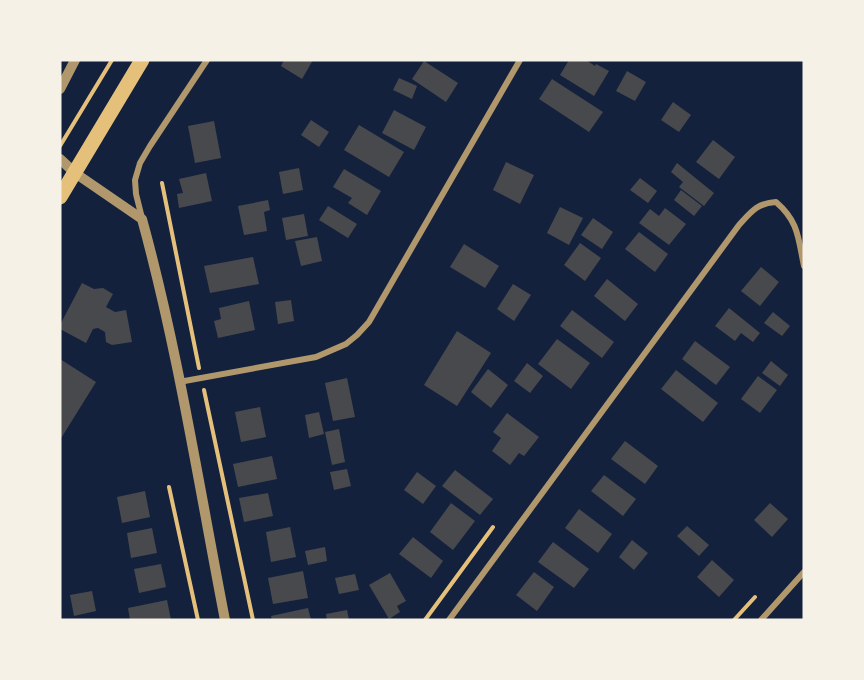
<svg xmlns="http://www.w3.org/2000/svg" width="864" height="680" viewBox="0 0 864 680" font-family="'Times New Roman',serif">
<rect width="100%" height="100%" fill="#14213d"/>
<path fill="#48494c" d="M284 60H313L302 79 281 66Z
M569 60H586L595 66 596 64 609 71 594 96 560 75Z
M424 61 458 83 446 102 412 79Z
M627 71 646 82 635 101 616 91Z
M399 78 417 86 412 99 393 90Z
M552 79 603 112 589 132 539 99Z
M673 102 691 115 679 132 661 120Z
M394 110 426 127 414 150 382 133Z
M311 120 329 132 319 147 301 135Z
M214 121 221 158 195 163 188 126Z
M359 125 404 152 389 177 344 150Z
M713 140 735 157 719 179 696 162Z
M506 162 534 175 520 204 493 190Z
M677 163 714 193 704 206 679 187 683 182 671 172Z
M299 168 303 190 283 194 279 172Z
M344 169 381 191 367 215 348 203 352 198 333 187Z
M206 173 212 201 179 208 177 194 183 193 179 179Z
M640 178 657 191 648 203 630 190Z
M681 190 702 206 694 216 674 200Z
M268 200 270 210 264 212 267 231 244 235 238 206Z
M328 206 357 224 348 238 319 220Z
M560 207 583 218 569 245 547 233Z
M665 208 686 224 669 245 639 223 650 209 659 216Z
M304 214 308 236 286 240 282 218Z
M593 218 613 232 602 249 581 235Z
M639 232 668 254 655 272 625 249Z
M317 237 322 261 301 266 295 241Z
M580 243 601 258 585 281 564 265Z
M464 244 499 266 485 288 450 267Z
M253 257 259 284 210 293 204 266Z
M761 267 779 282 760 306 741 291Z
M607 279 638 304 625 321 594 296Z
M82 283 94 289 103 288 113 294 106 307 115 312 126 310 132 342 112 345 106 342 105 332 98 328 93 329 86 343 60 329V325Z
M513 284 531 295 514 321 497 309Z
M291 300 294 321 278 324 275 302Z
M249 301 255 330 218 338 214 321 221 319 219 308Z
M729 308 760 333 753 342 741 333 735 341 715 326Z
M572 310 614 342 602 358 560 326Z
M773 312 790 326 782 336 764 323Z
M457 331 491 353 457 406 424 385Z
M557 339 590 363 571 389 538 364Z
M695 341 730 367 716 385 682 359Z
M60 359 96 382 60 440Z
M771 361 788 375 780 386 762 373Z
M527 363 543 376 530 393 514 381Z
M488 369 508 385 491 408 471 392Z
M676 370 718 403 703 422 661 389Z
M758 376 777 390 760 413 741 399Z
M347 378 355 417 333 421 325 383Z
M260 407 266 437 241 442 235 412Z
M319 412 324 434 309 438 305 415Z
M507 413 539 437 524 456 519 453 510 465 492 451 501 438 493 432Z
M339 429 345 462 332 465 325 432Z
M625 441 658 466 645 484 611 459Z
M272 456 277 479 238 487 233 464Z
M347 469 351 486 334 490 330 472Z
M455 470 493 499 480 515 442 486Z
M417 472 436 486 423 504 404 490Z
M604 475 636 499 623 516 591 491Z
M145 491 150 517 122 523 117 497Z
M268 493 273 516 244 522 239 498Z
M451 503 475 521 453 550 430 532Z
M770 503 788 519 772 537 754 520Z
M579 509 612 534 598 553 565 528Z
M687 526 709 545 699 556 677 536Z
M290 527 296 557 271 562 266 532Z
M152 528 157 553 131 558 127 533Z
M413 537 443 561 431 578 399 554Z
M632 540 648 553 634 570 619 557Z
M553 542 589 569 574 588 538 562Z
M325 547 327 561 308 565 305 551Z
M712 560 734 580 719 597 697 577Z
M161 564 166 587 139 593 134 569Z
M303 571 308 598 273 604 268 578Z
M534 572 554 587 537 611 516 595Z
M390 573 406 601 397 606 400 612 389 619 369 585Z
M355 574 359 590 339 594 335 578Z
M92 591 96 611 74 616 70 595Z
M167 600 171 620H130L128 608Z
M308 608 311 620H272L271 616Z
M347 610 349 620H327L326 614Z"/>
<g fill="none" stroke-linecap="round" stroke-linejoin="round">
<path stroke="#e5c07b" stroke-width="4" d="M60 146 112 60
M162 183 199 368
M204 390 253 620
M169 487 198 620
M425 620 493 527
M734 620 755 597"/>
<path stroke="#b1986c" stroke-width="6" d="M142 218 136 194 135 180 140 163 150 146 207 60
M179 382 316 357 346 344 357 335 369 322 520 60
M449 620 739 225C751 212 757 203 776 202 799 222 798 238 804 266
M761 620 804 572"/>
<path stroke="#b1986c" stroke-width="10" d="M60 89 75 60
M60 159 75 173 142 219C178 350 199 486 225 620"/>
<path stroke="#e5c07b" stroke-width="15" d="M60 197 142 60"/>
</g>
<rect width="864" height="680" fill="none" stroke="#f6f1e7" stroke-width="123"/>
</svg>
